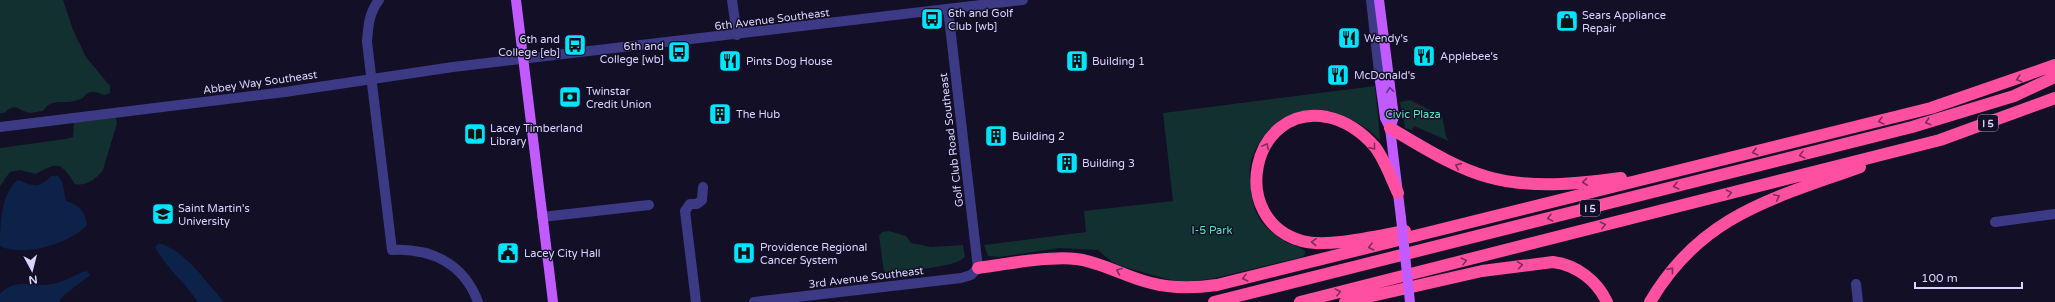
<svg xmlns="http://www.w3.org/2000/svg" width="2055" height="302" viewBox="0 0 2055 302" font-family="'Varela Round',sans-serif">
<rect width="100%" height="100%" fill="#130f26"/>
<path fill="#12302f" d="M0 0H63L73 30 86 57 110 86V93L105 95C97 92 88 89 83 98 78 100 72 102 67 102 57 102 49 101 43 111 39 111 34 113 30 113 18 111 17 101 4 113H0Z
M1375 86 1380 139H1378C1358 115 1308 102 1281 120 1267 129 1252 150 1250 167 1249 173 1250 180 1251 185 1251 201 1255 215 1266 227 1272 232 1279 238 1286 242 1292 245 1299 246 1305 251V254L1302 257 1211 279 1183 282 1167 279 1124 267 1112 262 1098 250 1059 248 1000 257 988 256 984 245 1086 232 1084 211 1173 201 1163 113Z
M1410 100 1442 116 1446 136 1449 141 1414 126 1412 130 1405 128 1400 102Z
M115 116 117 123 103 170C97 178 86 187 75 184 61 163 59 161 36 174L20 170 10 172 0 186V148L65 139 73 137 74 121Z
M889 231 906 236 911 243 931 247 963 245 965 257C955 268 907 270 890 273L884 272 879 236 882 232Z"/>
<path fill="#0c2248" d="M51 176H58L62 182 66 201C79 205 85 211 87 225 71 243 23 258 0 246 0 227 1 191 18 180 34 186 38 189 51 176Z
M159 243C186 251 206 282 224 302H198C185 283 165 266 155 247Z
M87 271 90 275 62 297 59 302H0V294C16 277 33 288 52 284 65 282 75 274 87 271Z"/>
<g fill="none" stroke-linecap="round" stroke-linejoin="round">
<path stroke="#3d3a85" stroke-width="10" d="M379 0C369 13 368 26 367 42L392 250C432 248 464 264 478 302
M732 0 737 35
M1371 0 1380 81
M0 127 285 92 453 67 1023 0
M542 217 649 205
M1995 222 2055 214
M1856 284 1858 302
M696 302 685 211 690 204H697L702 200 703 187
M754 302 961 278 971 275 978 268 948 9"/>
<path stroke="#c25bff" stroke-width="10" d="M516 0 553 302
M1379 0 1394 117 1390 128
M1380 81 1385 118 1390 128 1401 218"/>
<path stroke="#ff4fa3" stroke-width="12" d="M1390 128C1421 146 1453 167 1488 177 1531 189 1577 184 1621 178
M1398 193C1391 178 1385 160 1375 147 1362 132 1346 121 1327 117 1251 103 1227 220 1302 241 1328 248 1377 236 1405 231
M978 268C1006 264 1049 256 1076 259 1102 262 1125 277 1151 283 1173 289 1195 288 1217 285L1931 108 2055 65
M1214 302 1912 127 2014 96 2055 77
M1300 302 1940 140 2055 98
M1345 302 1482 271 1553 262C1577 265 1597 281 1607 302
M1650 302C1701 215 1772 199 1860 167"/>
<path stroke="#c25bff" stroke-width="10" d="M1401 218 1410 302"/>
</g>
<defs><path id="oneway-chevron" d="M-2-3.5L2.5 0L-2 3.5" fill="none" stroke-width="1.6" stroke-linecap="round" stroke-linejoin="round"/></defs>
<g stroke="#7d2c5e">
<use href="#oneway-chevron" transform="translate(2019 79) rotate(161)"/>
<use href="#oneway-chevron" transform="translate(1881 121) rotate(166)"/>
<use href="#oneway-chevron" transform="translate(1928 122) rotate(163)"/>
<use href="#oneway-chevron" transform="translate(1266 146) rotate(-62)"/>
<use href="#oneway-chevron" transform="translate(1373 147) rotate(51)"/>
<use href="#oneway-chevron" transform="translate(1755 152) rotate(167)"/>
<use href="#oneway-chevron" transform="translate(1802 155) rotate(166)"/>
<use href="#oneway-chevron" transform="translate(1458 166) rotate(-156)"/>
<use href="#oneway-chevron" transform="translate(1585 182) rotate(174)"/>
<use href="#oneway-chevron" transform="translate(1676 186) rotate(166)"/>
<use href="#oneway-chevron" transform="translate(1729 193) rotate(-14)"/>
<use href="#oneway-chevron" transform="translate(1777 197) rotate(-25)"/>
<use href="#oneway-chevron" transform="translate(1550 218) rotate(166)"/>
<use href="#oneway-chevron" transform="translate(1603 225) rotate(-14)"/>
<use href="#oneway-chevron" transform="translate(1314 242) rotate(-177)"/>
<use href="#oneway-chevron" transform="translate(1371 247) rotate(166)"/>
<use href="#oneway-chevron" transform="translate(1464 261) rotate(-14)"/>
<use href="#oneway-chevron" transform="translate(1520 265) rotate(-8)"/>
<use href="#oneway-chevron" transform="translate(1671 270) rotate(-51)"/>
<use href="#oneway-chevron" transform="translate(1119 271) rotate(-159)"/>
<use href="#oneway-chevron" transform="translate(1245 278) rotate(166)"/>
<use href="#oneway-chevron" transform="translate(1338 292) rotate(-14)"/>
</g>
<use stroke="#623188" href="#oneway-chevron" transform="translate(1390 90) rotate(-98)"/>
<defs>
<g id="bus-square" transform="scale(1.15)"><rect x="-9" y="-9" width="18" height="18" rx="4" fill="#00e5ff" stroke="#130f26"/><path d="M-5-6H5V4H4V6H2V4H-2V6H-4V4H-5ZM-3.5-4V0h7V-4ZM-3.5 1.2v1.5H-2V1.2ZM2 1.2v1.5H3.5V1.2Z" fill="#111"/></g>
<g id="shop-square" transform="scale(1.15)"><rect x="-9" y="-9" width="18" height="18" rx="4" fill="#00e5ff" stroke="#130f26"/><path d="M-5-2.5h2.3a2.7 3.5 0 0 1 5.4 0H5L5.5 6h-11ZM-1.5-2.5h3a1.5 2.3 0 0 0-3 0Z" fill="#111"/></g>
<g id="restaurant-square" transform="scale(1.15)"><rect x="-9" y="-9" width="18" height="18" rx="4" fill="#00e5ff" stroke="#130f26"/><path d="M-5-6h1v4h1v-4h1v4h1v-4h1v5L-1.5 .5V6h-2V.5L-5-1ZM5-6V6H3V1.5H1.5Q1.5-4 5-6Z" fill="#111"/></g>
<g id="building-square" transform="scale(1.15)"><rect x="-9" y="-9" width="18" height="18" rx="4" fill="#00e5ff" stroke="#130f26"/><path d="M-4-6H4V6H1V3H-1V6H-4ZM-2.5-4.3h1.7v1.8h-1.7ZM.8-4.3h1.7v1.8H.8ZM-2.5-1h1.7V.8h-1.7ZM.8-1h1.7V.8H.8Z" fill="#111"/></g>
<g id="bank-square" transform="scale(1.15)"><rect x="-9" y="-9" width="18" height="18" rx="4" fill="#00e5ff" stroke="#130f26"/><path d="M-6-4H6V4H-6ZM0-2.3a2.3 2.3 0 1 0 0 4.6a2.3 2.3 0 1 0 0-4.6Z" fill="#111"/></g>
<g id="library-square" transform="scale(1.15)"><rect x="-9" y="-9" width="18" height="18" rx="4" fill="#00e5ff" stroke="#130f26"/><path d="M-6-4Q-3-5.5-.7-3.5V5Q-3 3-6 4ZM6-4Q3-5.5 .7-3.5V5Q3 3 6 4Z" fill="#111"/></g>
<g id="university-square" transform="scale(1.15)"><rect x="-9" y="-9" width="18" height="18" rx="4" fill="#00e5ff" stroke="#130f26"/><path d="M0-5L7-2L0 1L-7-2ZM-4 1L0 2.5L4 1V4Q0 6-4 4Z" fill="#111"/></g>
<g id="civic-square" transform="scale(1.15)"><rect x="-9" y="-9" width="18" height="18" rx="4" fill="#00e5ff" stroke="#130f26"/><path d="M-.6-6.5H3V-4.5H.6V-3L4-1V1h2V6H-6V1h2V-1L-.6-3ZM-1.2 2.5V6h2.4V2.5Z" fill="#111"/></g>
<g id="hospital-square" transform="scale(1.15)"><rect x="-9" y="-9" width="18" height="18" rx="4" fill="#00e5ff" stroke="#130f26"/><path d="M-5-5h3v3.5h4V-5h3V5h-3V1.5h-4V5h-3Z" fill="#111"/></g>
</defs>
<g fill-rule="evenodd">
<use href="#bus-square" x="932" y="19"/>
<use href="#shop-square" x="1567" y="21"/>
<use href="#restaurant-square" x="1349" y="38"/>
<use href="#bus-square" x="575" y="45"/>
<use href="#bus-square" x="679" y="52"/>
<use href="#restaurant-square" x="1424" y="56"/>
<use href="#restaurant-square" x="730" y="61"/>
<use href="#building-square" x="1077" y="61"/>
<use href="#restaurant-square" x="1338" y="75"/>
<use href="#bank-square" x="570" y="97"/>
<use href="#building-square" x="720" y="114"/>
<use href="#library-square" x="475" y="134"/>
<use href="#building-square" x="996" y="136"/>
<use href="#building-square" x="1067" y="163"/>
<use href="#university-square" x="163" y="214"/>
<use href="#civic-square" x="508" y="253"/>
<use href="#hospital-square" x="744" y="253"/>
</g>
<g text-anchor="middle" stroke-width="3" stroke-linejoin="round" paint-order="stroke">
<g fill="#130f26" stroke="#9e99be" stroke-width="1">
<rect x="1978" y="115" width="20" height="16" rx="3"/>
<rect x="1580" y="200" width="20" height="16" rx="3"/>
</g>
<g font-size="10" font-weight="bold" fill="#d9d4ff">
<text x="1988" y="127">I 5</text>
<text x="1590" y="212">I 5</text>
</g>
<g font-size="11" fill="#d9d4ff" stroke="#130f26" text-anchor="start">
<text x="948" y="17">6th and Golf<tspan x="948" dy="13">Club [wb]</tspan></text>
<text x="1582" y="19">Sears Appliance<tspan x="1582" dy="13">Repair</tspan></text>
<text x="1364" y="42">Wendy's</text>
<text x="560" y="43" text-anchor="end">6th and<tspan x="560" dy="13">College [eb]</tspan></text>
<text x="664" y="50" text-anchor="end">6th and<tspan x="664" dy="13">College [wb]</tspan></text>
<text x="1440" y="60">Applebee's</text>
<text x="746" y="65">Pints Dog House</text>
<text x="1092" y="65">Building 1</text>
<text x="1354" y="79">McDonald's</text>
<text x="586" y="95">Twinstar<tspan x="586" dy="13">Credit Union</tspan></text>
<text x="736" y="118">The Hub</text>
<text x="490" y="132">Lacey Timberland<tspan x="490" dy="13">Library</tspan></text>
<text x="1012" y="140">Building 2</text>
<text x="1082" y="167">Building 3</text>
<text x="178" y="212">Saint Martin's<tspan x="178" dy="13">University</tspan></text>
<text x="760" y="251">Providence Regional<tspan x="760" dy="13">Cancer System</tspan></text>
<text x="524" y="257">Lacey City Hall</text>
</g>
<g font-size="11" fill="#d9d4ff" stroke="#130f26">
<text transform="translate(772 19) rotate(-7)" y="4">6th Avenue Southeast</text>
<text transform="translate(260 82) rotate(-8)" y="4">Abbey Way Southeast</text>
<text transform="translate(951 140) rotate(-97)" y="4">Golf Club Road Southeast</text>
<text transform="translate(866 277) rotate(-7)" y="4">3rd Avenue Southeast</text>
</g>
<g font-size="11" fill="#5fe0c0" stroke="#130f26">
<text x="1413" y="118">Civic Plaza</text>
<text x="1212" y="234">I-5 Park</text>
</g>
</g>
<g transform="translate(32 270) rotate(173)" stroke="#130f26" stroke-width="3" paint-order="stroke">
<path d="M0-3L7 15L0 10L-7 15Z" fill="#d9d4ff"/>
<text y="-6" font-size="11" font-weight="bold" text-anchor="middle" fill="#d9d4ff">N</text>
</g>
<path d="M1915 282v6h107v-6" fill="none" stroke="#d9d4ff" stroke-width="2"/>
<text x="1921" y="282" font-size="12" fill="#d9d4ff" stroke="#130f26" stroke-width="3" paint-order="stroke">100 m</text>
</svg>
